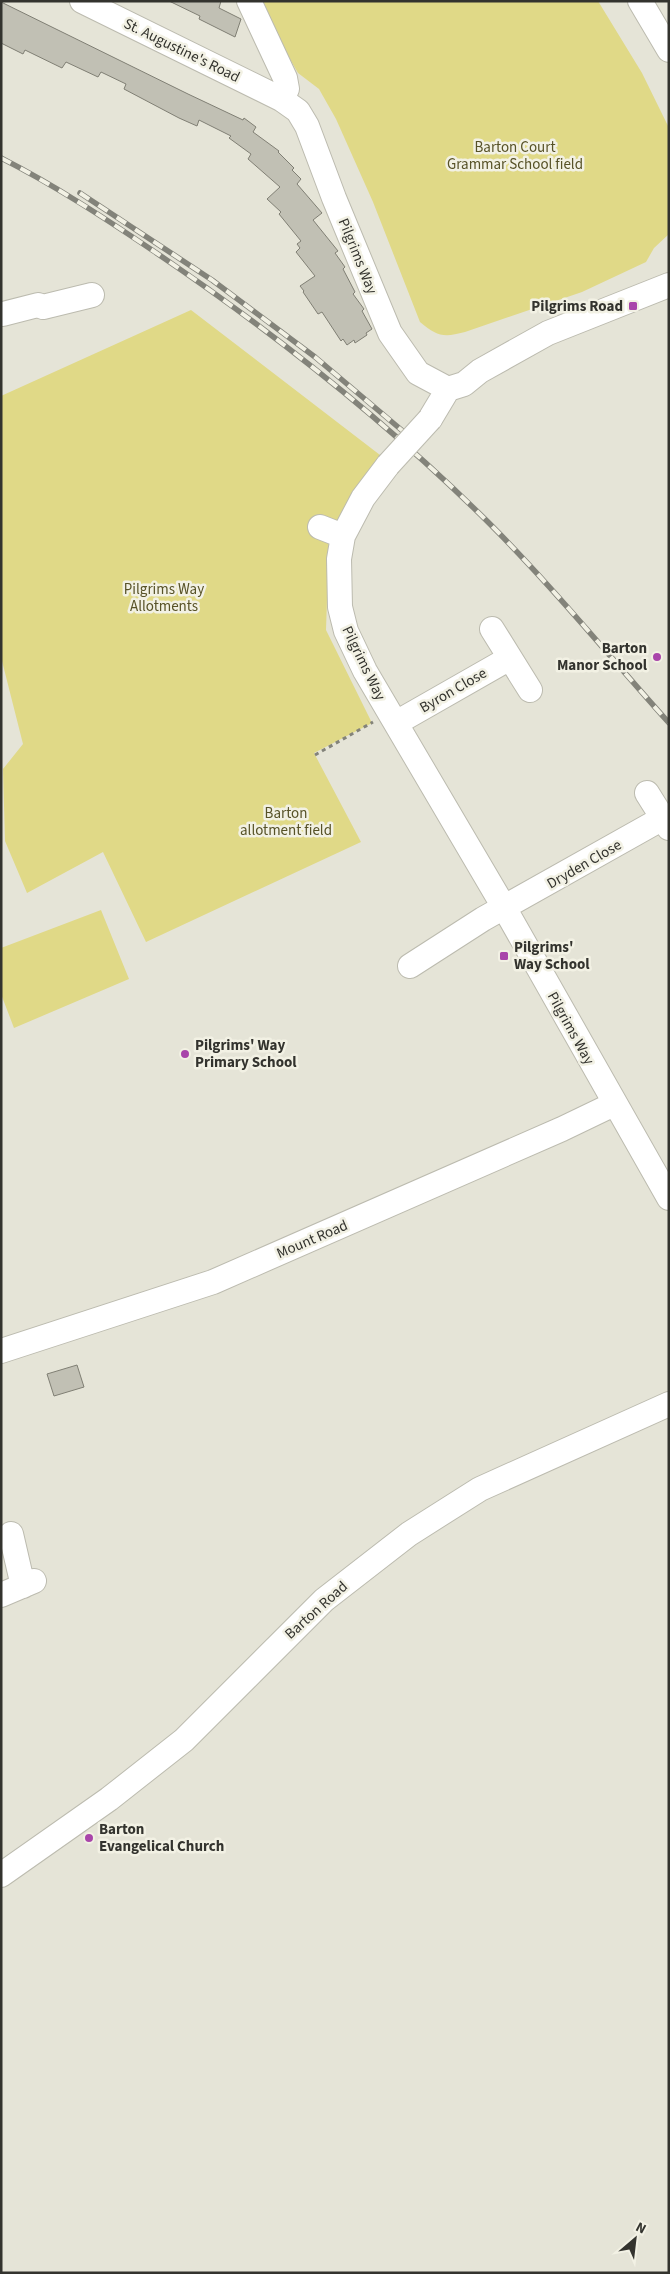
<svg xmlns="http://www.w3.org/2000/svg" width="670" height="2274" viewBox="0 0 670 2274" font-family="'Source Sans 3',sans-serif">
<rect width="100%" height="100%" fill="#e5e4d7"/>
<path fill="#e0d987" d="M261 1H598L642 73 669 128V234L654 248 646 262 582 292 465 332C443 338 437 336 420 322L373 202 336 119 319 89 298 73 270 25Z
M191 310 380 455 329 539 326 630 372 723 314 753 361 842 146 942 103 852 27 893 5 841 3 769 23 744 1 657V396Z
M101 910 129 979 14 1028 1 994V948Z"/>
<path fill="#c1c0b4" stroke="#807f74" d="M169 1H221L219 8 241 19 235 37 199 19 200 16Z
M1 2 188 94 243 120 244 118 256 127 253 132 279 151 278 152 294 168 292 170 301 179 297 184 322 213 313 220 338 251 335 253 345 267 343 269 355 292 353 294 364 309 362 311 372 329 366 333 367 335 355 343 354 340 347 345 343 339 341 341 322 312 318 314 303 292 304 291 300 286 315 276 296 252 300 248 297 244 301 241 279 214 281 212 267 199 280 187 248 159 251 154 229 138 231 136 199 120 197 126 179 118 124 89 126 84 101 72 98 77 66 62 62 68 25 50 23 54 1 43Z
M77 1365 84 1387 54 1396 47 1374Z"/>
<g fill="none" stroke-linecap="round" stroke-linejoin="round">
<g stroke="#bcbbaf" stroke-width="26">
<path id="minor" d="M82 1 281 99 298 111 307 126 334 198 390 333 418 373 448 389
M249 1 285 78 287 89 281 99
M640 1 669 50
M3 314 38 305 43 307 92 295
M448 389 464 384 480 371 548 333 669 285
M430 419 448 389
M388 465 363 498 343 536 339 559 340 607 346 631 365 671 505 909 669 1198
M320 527 343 536
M492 629 530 690
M396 723 510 658
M647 793 669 828
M410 966 483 919 663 818
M1 1351 213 1282 562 1129 614 1104
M11 1534 23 1586
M1 1595 34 1581
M1 1875 109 1799 184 1740 324 1600 409 1534 480 1489 669 1404"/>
</g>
<path stroke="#83837a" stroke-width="3" stroke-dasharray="4 4" stroke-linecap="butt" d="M315 755 373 722"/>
<use href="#minor" stroke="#fff" stroke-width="24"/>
<g stroke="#83837a" stroke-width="5.5">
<path id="rail" d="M1 158C54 185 103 217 152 250 272 331 386 421 488 522 552 586 609 656 669 723
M80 193 212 280 315 357 411 438"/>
</g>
<use href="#rail" stroke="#f2f1e4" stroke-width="4" stroke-dasharray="11" stroke-linecap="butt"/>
<g stroke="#bcbbaf" stroke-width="26" stroke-linecap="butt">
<path id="minor-bridge" d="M388 465 430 419"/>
</g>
<use href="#minor-bridge" stroke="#fff" stroke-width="24"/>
</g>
<g fill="#a945aa" stroke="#f2f1e4" stroke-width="2">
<rect x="628" y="301" width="10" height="10" rx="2.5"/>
<circle cx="657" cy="657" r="5"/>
<rect x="499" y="951" width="10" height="10" rx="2.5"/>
<circle cx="185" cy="1054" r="5"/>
<circle cx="89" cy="1838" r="5"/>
</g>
<g text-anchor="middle" stroke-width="5" stroke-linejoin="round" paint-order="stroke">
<g font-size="15" fill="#33332e" stroke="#f2f1e4">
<text transform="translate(182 50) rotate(26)" y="5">St. Augustine's Road</text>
<text transform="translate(358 256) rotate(68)" y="5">Pilgrims Way</text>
<text transform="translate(364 663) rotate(64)" y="5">Pilgrims Way</text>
<text transform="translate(453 690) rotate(-30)" y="5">Byron Close</text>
<text transform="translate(584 864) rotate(-30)" y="5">Dryden Close</text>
<text transform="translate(571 1028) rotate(61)" y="5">Pilgrims Way</text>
<text transform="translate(312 1239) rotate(-23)" y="5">Mount Road</text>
<text transform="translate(316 1610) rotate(-42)" y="5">Barton Road</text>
</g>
<g font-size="15" fill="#575227" stroke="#f2f1e4">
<text x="515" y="152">Barton Court<tspan x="515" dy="17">Grammar School field</tspan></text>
<text x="164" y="594">Pilgrims Way<tspan x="164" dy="17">Allotments</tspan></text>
<text x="286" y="818">Barton<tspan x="286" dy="17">allotment field</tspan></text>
</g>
<g font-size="15" font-weight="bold" fill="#33332e" stroke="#f2f1e4" text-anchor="start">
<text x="623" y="311" text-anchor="end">Pilgrims Road</text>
<text x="647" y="653" text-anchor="end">Barton<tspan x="647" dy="17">Manor School</tspan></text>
<text x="514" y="952">Pilgrims'<tspan x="514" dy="17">Way School</tspan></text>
<text x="195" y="1050">Pilgrims' Way<tspan x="195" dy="17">Primary School</tspan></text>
<text x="99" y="1834">Barton<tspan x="99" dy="17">Evangelical Church</tspan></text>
</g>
</g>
<rect width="670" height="2274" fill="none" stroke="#33332e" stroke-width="5"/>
<g transform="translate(635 2239) rotate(28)" stroke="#f2f1e4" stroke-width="4" paint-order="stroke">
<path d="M0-4L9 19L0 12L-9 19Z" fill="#33332e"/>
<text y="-8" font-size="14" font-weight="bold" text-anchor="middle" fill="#33332e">N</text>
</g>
</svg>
